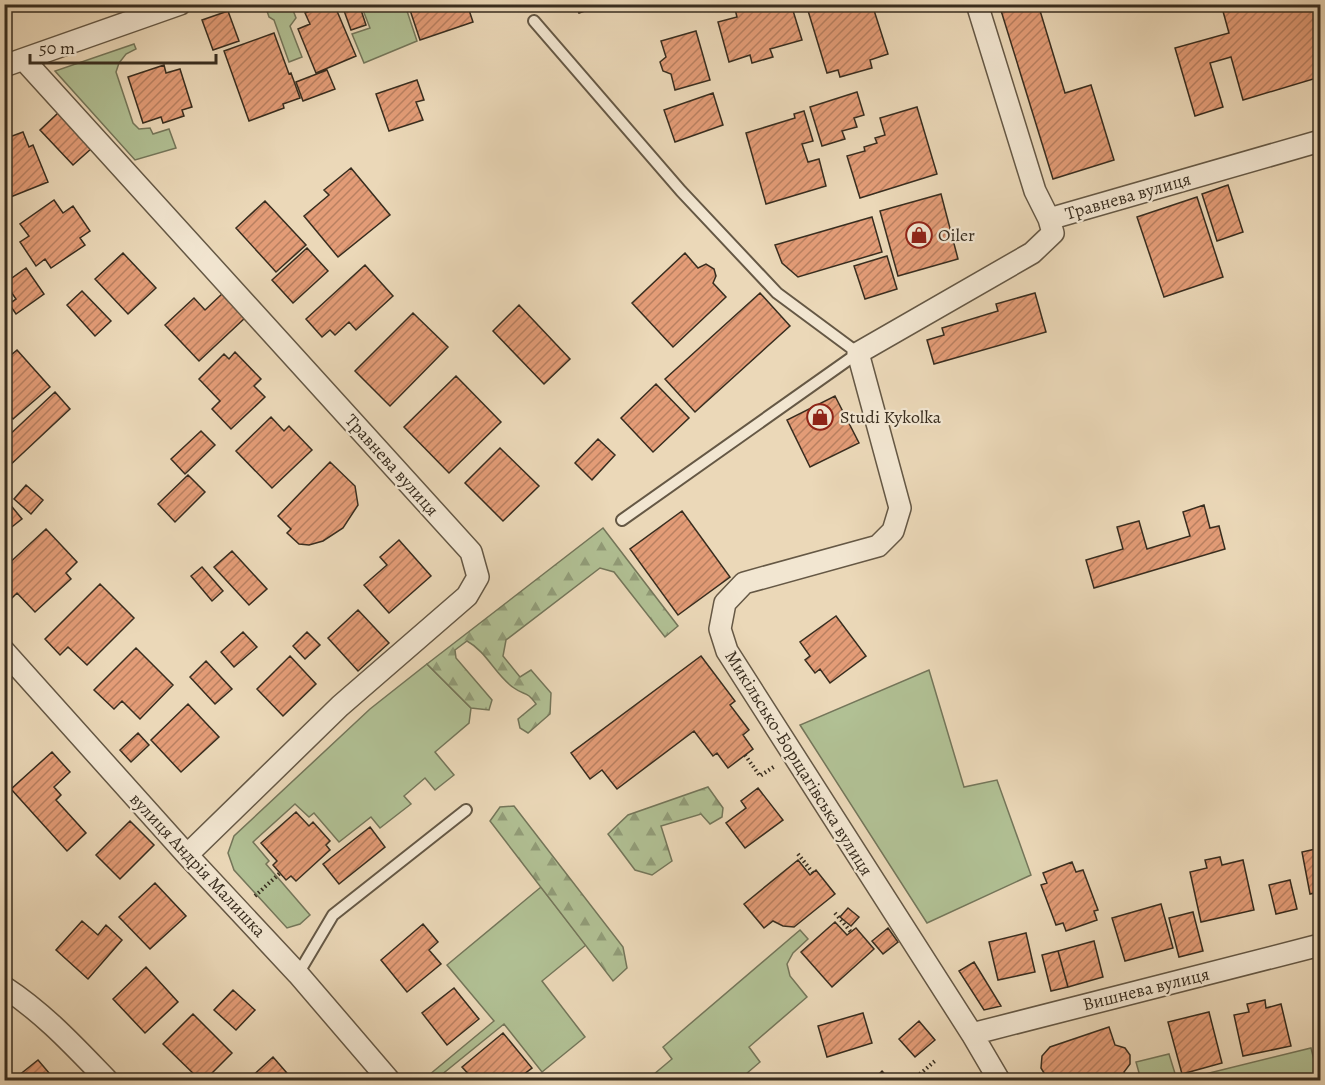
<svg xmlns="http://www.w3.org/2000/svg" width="1325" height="1085" viewBox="0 0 1325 1085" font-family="Alegreya,serif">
<defs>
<pattern id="forest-firs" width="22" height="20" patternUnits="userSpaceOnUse" patternTransform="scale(1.5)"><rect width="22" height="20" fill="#b1c094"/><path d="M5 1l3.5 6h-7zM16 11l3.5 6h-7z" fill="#919c78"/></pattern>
<pattern id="building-hatch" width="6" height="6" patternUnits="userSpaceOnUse" patternTransform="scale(1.5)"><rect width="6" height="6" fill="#e39c77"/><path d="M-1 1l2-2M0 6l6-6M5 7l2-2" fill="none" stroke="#b98061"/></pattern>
</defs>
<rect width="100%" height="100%" fill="#ebd8b8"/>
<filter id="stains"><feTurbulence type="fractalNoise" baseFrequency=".00333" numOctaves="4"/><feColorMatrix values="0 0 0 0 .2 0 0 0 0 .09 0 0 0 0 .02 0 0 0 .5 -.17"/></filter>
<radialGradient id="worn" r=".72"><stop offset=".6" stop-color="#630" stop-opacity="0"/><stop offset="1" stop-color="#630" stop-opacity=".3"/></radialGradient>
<path fill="#b1c094" stroke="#74765a" stroke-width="1.5" d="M265 5H291L296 18 290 26 302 57 289 62 274 20 269 17Z
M361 5H405L417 41 364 63 352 34 370 28Z
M134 44 136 49 126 54 119 63 116 72 133 123 139 129 150 128 153 134 169 129 176 148 135 160 55 71Z
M427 664 471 708 469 723 435 752 454 775 435 790 425 778 404 796 411 804 380 828 371 817 339 842 314 813 309 817 295 804 253 842 269 861 266 864 310 915 300 924 287 928 234 870 228 853 234 836 370 709Z
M929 670 964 787 997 780 1031 875 927 923 800 725Z
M541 887 586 945 542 981 585 1037 542 1072 504 1024 435 1080H423L494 1021 447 965Z
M800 930 808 939 793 953 787 964 790 976 807 997 749 1047 760 1062 739 1080H647L672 1059 663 1047Z
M1311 1048 1319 1080H1181Z
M1169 1054 1177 1080H1141L1136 1062Z"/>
<path fill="url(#forest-firs)" stroke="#74765a" stroke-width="1.5" d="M603 528 678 626 665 637 614 572 600 568 506 640 503 656 520 677 531 670 551 693 550 714 528 733 520 728 518 719 536 704C526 690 525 696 514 688 496 676 487 652 467 641L455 650 456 658 492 700 489 710 471 708 427 664Z
M708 787 723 808 722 817 710 824 701 814 661 826 672 861 652 875 635 870 608 834 628 815Z
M514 806 623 947 627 968 613 981 490 821 500 807Z"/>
<path fill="url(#building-hatch)" stroke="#382d1f" stroke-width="1.5" d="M327 4H334L356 56 316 73 298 29 310 24 305 13Z
M352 4H359L366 25 351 30 343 8Z
M408 4H467L473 22 420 40Z
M573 4H609L610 7 597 11 596 7 579 13 577 8 574 9Z
M737 4H756L758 11 778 4H791L802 40 770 49 773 57 752 63 750 55 729 62 718 22 737 17 734 5Z
M806 4H872L888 54 870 60 872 68 840 77 838 70 827 73Z
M999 4H1038L1065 93 1091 85 1114 160 1053 179Z
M1221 4H1320V77L1243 100 1231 57 1210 63 1223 107 1195 116 1175 48 1229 33Z
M228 11 239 41 213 50 202 20Z
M696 31 710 80 675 90 671 74 663 71 660 62 666 57 661 41Z
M274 33 289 74 291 73 300 98 283 104 284 108 249 121 224 51Z
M164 65 166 73 180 69 192 107 182 110 184 116 163 123 161 117 143 123 128 77Z
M327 70 335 89 303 101 296 82Z
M417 80 424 100 416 102 423 120 389 131 376 94Z
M857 92 864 115 854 118 857 127 842 131 845 139 822 146 810 107Z
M713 93 723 125 675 142 664 110Z
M917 107 937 174 860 198 847 156 865 151 864 147 877 143 875 138 885 135 880 118Z
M804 111 813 141 802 144 808 162 819 159 826 186 766 204 746 133 795 118 794 114Z
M59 112 92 148 73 165 40 130Z
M23 132 29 147 33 145 48 182 8 198 6 193 4 194V139Z
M351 168 390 215 338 257 304 216 329 195 324 190Z
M1228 185 1243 232 1217 241 1202 194Z
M941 194 958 259 898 276 880 211Z
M1197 197 1223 277 1164 297 1137 217Z
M54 200 63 213 73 206 90 231 80 238 85 245 51 268 45 259 36 266 20 242 29 236 20 224Z
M265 201 306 245 276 272 236 228Z
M872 217 882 252 798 277 782 263 775 245Z
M307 248 328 271 293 303 272 280Z
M123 253 156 288 128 314 95 279Z
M685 253 698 268 706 264 714 269 716 276 713 283 726 297 673 347 632 303Z
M887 256 897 289 865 299 854 266Z
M365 265 393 296 356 330 349 322 335 335 330 330 322 337 306 319Z
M26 268 44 294 16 314 9 304 16 299 5 283Z
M82 291 111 321 95 336 67 305Z
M223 293 246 317 199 361 165 325 194 298 205 310Z
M760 293 790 326 695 412 665 379Z
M1035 293 1046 332 934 364 927 340 944 335 942 328 998 311 996 304Z
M519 305 570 359 544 384 493 331Z
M413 313 448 347 390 406 355 371Z
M17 350 50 387 13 419 4 410V361Z
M235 352 261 379 254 386 265 397 231 429 212 409 220 401 199 379 224 354 229 359Z
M456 376 501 422 449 473 404 427Z
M656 384 689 418 653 452 621 418Z
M55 392 70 409 7 468 4 465V440Z
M835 396 859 443 810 467 787 420Z
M271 417 284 431 289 426 312 450 272 488 236 451Z
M201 431 215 445 185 474 171 459Z
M598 439 615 455 592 480 575 463Z
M500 448 539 486 503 521 465 483Z
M330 462 355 486 358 505 343 528 323 541 309 545 299 544 287 533 291 529 278 516Z
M188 475 205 492 175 522 158 504Z
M26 485 43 500 31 514 14 499Z
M4 497 22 519 4 533Z
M1204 505 1210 528 1219 526 1225 549 1094 588 1086 560 1123 549 1117 527 1139 521 1147 549 1190 536 1183 512Z
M682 511 730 577 678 615 630 549Z
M46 529 77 562 66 573 71 579 35 612 17 593 7 603 4 600V568Z
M399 540 431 576 389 613 364 585 387 565 380 557Z
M232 551 267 589 249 605 214 567Z
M202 567 223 591 212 601 191 576Z
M100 584 134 618 87 665 68 647 60 655 45 639Z
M358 610 389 643 358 671 328 638Z
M836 616 866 656 830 683 820 669 815 673 805 660 810 656 800 642Z
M243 632 257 647 234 667 221 652Z
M307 632 320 645 305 659 293 646Z
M136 648 173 685 140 719 122 701 114 709 94 690Z
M290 656 316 684 283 716 257 689Z
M701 656 735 701 730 705 749 730 743 735 753 749 728 768 717 753 713 756 694 731 617 789 602 770 590 779 571 753Z
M206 661 232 689 215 704 190 677Z
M188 704 219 737 181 772 151 740Z
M138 733 149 745 131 762 120 750Z
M52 752 70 772 54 787 61 795 56 800 86 833 67 851 11 789Z
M758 788 783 820 745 848 726 823 746 808 741 801Z
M296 812 309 826 313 822 330 841 326 845 330 850 296 881 291 876 286 880 273 865 277 861 261 843Z
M130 821 154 845 120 879 96 855Z
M370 827 385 847 339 884 323 864Z
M1320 848V892L1310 894 1302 852Z
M1220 857 1222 865 1243 860 1254 910 1201 922 1190 872 1207 868 1205 860Z
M798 860 810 875 816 870 835 894 794 927 783 926 773 921 764 928 744 904Z
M1072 862 1076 872 1083 870 1098 910 1094 911 1097 920 1066 931 1063 923 1056 925 1041 885 1047 883 1043 873Z
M1290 880 1297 909 1276 914 1269 885Z
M155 883 186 916 150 949 119 917Z
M1161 904 1173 948 1125 961 1112 918Z
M848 908 859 917 851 926 840 917Z
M1193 912 1203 951 1179 957 1169 918Z
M82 921 98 935 106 925 122 940 88 979 56 950Z
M835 922 847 935 856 928 874 949 832 987 801 952Z
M423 924 438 942 429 950 441 964 407 992 381 960Z
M888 928 898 942 883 954 872 941Z
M1026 933 1035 972 998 980 989 942Z
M1094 941 1103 977 1068 987 1058 951Z
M1058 951 1068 987 1051 991 1042 955Z
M974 962 1001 1006 984 1010 959 971Z
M146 967 178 1002 145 1033 113 999Z
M454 988 479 1019 447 1045 422 1013Z
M233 990 255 1010 236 1030 214 1010Z
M1265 1000 1266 1008 1281 1004 1291 1046 1243 1056 1234 1015 1249 1012 1247 1004Z
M1209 1012 1222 1063 1182 1074 1168 1022Z
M863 1013 872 1043 827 1057 818 1026Z
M193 1014 232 1053 205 1080H200L163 1044Z
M919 1021 935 1040 915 1057 899 1039Z
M1109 1027 1115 1045 1125 1048 1130 1055V1064L1124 1072 1127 1080H1060L1047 1078 1041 1068 1042 1056 1050 1047Z
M503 1033 532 1068 516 1080H474L462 1067Z
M273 1057 293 1080H248Z
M38 1060 55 1080H13Z
M882 1071 890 1080H860L868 1074 873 1080Z"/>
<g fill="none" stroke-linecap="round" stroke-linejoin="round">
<g stroke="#655845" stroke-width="14">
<path id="lane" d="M534 21 681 191 777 293 858 353 622 520
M298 974 333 915 466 810"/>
</g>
<g stroke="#655845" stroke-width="24">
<path id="street" d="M977 4 1035 191 1049 219 1320 141
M24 60 471 552 478 577 467 596 340 706 187 855
M4 66 180 4
M4 651 187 855 298 974 389 1080
M4 987C44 1013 75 1047 107 1080
M972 1034 1320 945
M999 1080 972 1034 727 651 720 629 725 603 744 583 878 546 893 531 900 508 858 353 1032 253 1053 233 1049 219"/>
</g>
<path stroke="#382d1f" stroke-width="4" stroke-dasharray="1.5 3" stroke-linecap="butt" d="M745 755 760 776 775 766
M798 854 813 873
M255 896 280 873
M835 913 851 932
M913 1080 935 1061"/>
<use href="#lane" stroke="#f2e6d1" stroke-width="10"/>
<use href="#street" stroke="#f2e6d1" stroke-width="21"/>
</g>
<defs>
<g id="shop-ring" transform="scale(1.35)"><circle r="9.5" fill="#f2e6d1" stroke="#8f2418" stroke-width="1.5"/><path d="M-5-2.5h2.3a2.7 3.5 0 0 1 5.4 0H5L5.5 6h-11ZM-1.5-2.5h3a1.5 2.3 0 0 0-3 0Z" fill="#8f2418"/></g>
</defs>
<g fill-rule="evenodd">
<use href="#shop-ring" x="919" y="235"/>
<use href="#shop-ring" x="820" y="417"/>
</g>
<g text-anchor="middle" stroke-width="4.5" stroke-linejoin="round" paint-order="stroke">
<g font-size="18" fill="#382d1f" stroke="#f2e6d1">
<text transform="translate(1128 196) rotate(-16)" y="6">Травнева вулиця</text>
<text transform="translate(392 465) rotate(48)" y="6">Травнева вулиця</text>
<text transform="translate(799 763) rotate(58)" y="6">Микільсько-Борщагівська вулиця</text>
<text transform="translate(198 865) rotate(47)" y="6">вулиця Андрія Малишка</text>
<text transform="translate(1146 989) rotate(-14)" y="6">Вишнева вулиця</text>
</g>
<g font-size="18" fill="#382d1f" stroke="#f2e6d1" text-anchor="start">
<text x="938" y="241">Oiler</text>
<text x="840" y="423">Studi Kykolka</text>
</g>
</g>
<rect width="1325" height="1085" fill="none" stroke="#ebd8b8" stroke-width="24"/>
<rect x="6" y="6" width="1313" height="1073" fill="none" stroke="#382d1f" stroke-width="3"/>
<rect x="12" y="12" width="1301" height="1061" fill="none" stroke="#382d1f" stroke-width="1.5"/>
<path d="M30 54v9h186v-9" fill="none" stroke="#382d1f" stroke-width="3"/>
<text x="39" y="54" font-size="18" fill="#382d1f" stroke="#f2e6d1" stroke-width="4.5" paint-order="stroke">50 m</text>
<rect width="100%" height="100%" filter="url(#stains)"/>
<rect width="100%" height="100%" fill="url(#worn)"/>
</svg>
